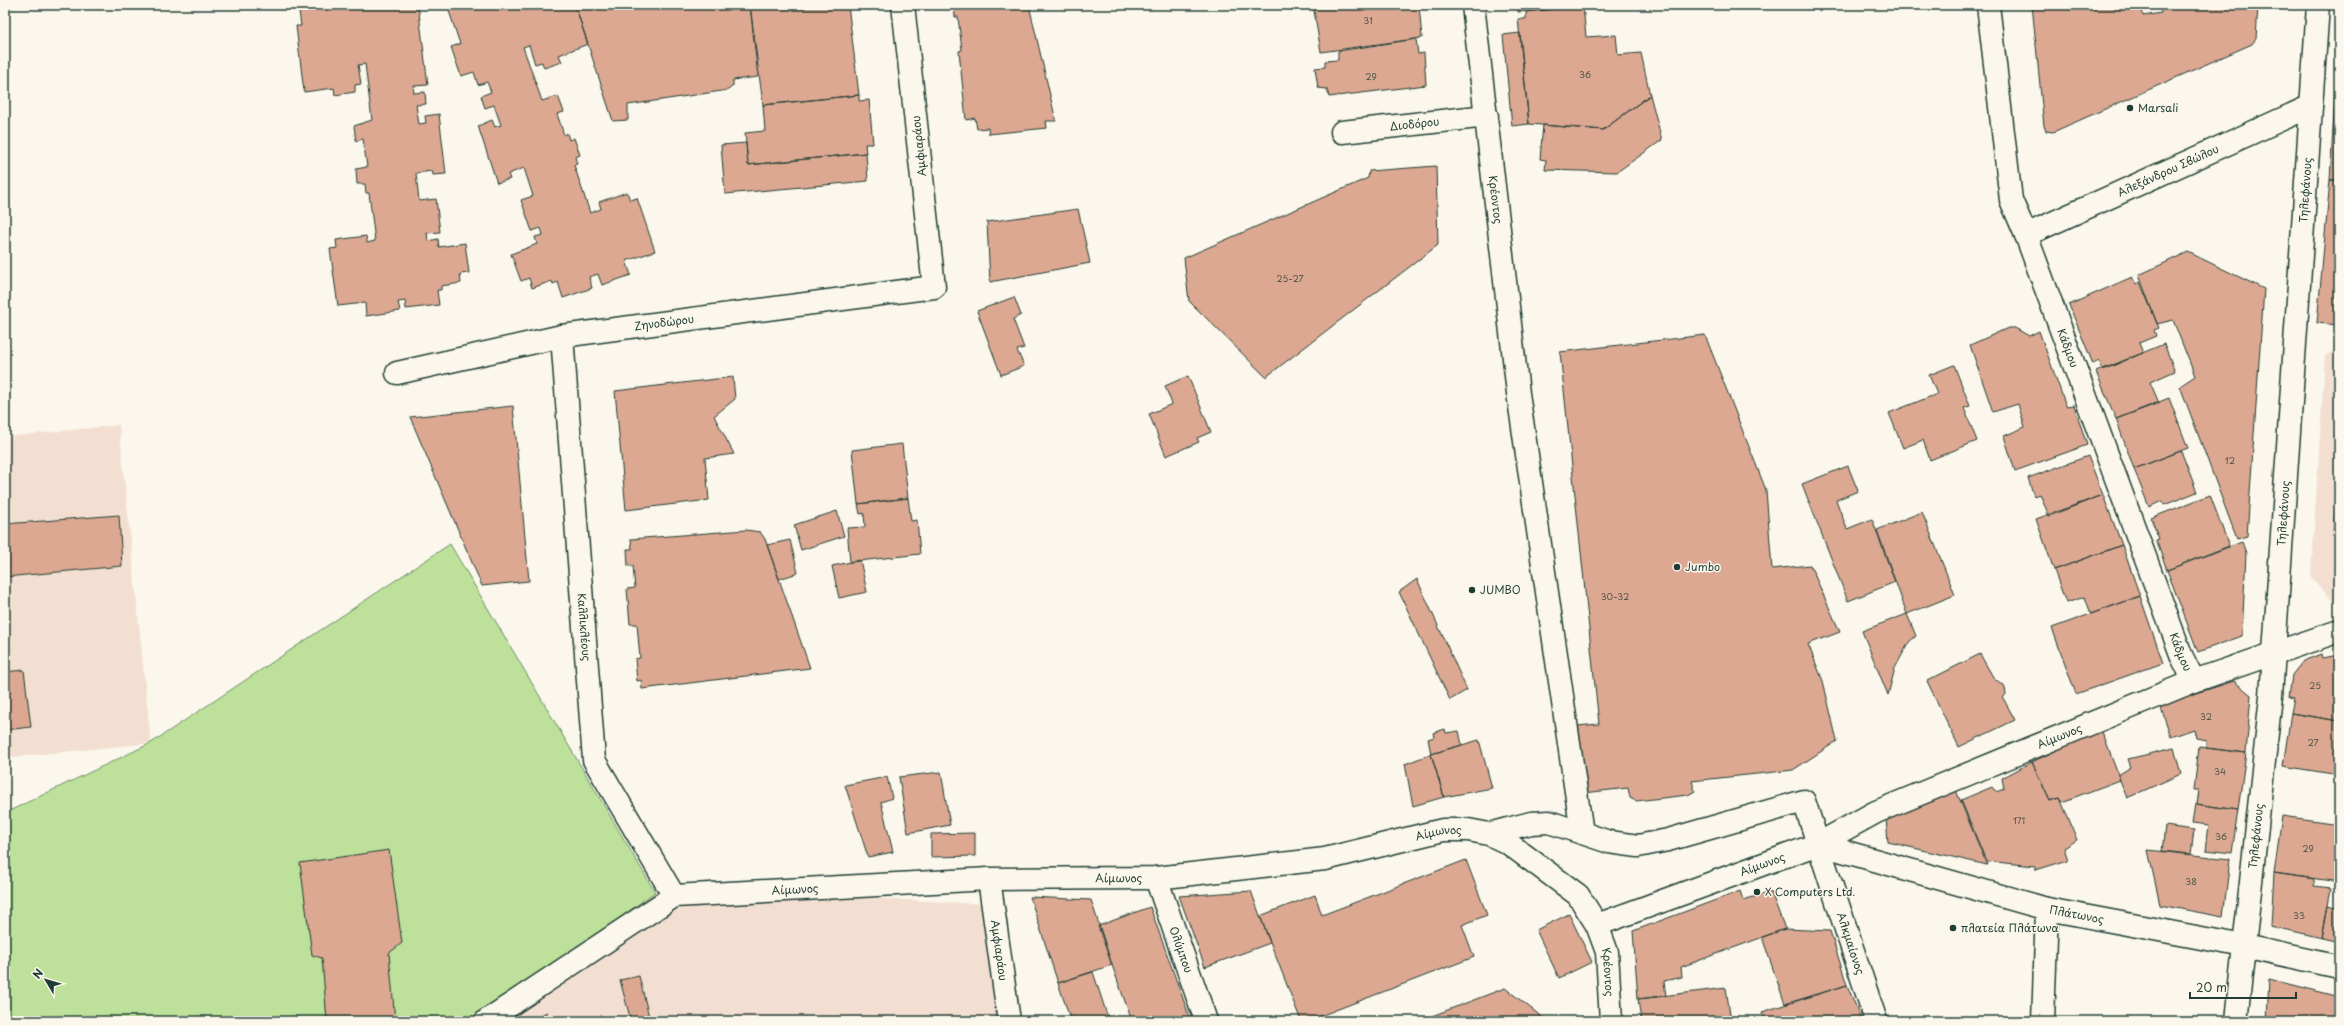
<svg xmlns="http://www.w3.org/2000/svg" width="2344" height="1026" viewBox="0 0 2344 1026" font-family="'Playpen Sans',sans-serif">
<rect width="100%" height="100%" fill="#fbf7ec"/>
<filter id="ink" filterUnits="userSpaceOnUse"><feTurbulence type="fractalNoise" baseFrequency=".025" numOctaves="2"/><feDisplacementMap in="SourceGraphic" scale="8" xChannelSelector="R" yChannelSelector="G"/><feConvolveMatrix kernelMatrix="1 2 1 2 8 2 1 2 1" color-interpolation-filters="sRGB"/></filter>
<g filter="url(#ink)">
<path fill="#f2dfd1" d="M2336 325H2339V599L2333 601 2311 577 2325 356 2335 349Z
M119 425 151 743 5 758V437Z
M661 887 981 904 1000 1021H462Z"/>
<path fill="#bde19b" stroke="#6e8f68" d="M450 544 655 892 521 990 472 1021H5V813L151 743Z"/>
<path fill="#dca891" stroke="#1f3d34" d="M333 5H418L428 85 413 86 414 93 425 92 426 104 416 105 419 124 426 123 425 116 439 114 446 174 433 175 432 171 416 173 419 201 436 199 440 232 427 233 428 241 438 239 439 247 465 243 469 273 460 274 461 283 441 286V290H437L439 305 406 309 405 301 398 302 400 311 366 316 365 303 338 306 330 249 337 248 336 240 366 236 367 243 375 241 369 193H366L365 184H357L356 169 367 167 363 139 356 141 354 126 372 120 365 64 358 65 361 84 355 85V92L335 95 334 88 304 92 296 26H301L299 11Z
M455 5H575L588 44 559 55 562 62 544 68 542 62 535 64 529 45 523 47 542 101 558 96 564 112 557 114 564 135 567 133 569 140 574 138 580 155 575 157 577 164 574 165 590 213 601 209 599 202 627 192 630 200 637 198 655 251 626 261 631 275 602 285 598 274 589 277 592 288 563 298 558 282 553 284 552 281 532 288 529 278 521 281 511 254 537 244 535 237 543 235 541 228 532 231 521 200 533 196 524 168 508 174 510 179 497 183 478 126 492 120 495 127 501 125 494 105 485 108 481 96 491 92 487 82 478 85 474 72 461 76 451 47 460 44 448 8Z
M575 5H750L758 77 733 80V86L728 90 628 105V120L613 121Z
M750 5H848L859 95 763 105Z
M954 5H1029L1056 121H1046L1047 128 989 134 988 128 977 129 975 118 966 120 959 51 962 50 958 17H955Z
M1313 5H1419L1422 38 1321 52Z
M1518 5H1596L1518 12Z
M2032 5H2142L2143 16 2161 13 2160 5H2258L2256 39 2252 44 2053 132 2046 131 2044 126Z
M1583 6 1586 37 1616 35 1618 55 1641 53 1650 95 1603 130 1529 124 1518 19H1526V12Z
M1520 33 1529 124 1512 126 1503 35Z
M2339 33V61H2337Z
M1416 39 1418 54 1424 53 1426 85 1329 97 1327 89 1318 88 1315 68 1325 67V61L1338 60V51Z
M2337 61H2339V180H2330Z
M859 95V101L869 100 873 144H865L866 153 748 165 745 133 765 131 763 105Z
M1650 95 1662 140 1617 172 1545 170 1546 160 1540 159 1543 125 1603 130Z
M746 143 748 165 866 153 868 181 725 194 721 145Z
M1436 166 1438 245 1266 377 1189 301 1184 258 1368 178 1369 171Z
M2330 180H2339V325L2317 323Z
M1078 209 1090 263 990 282 987 222Z
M2188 252 2264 289 2247 536 2237 539 2180 386 2195 376 2173 320 2157 324 2139 275Z
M2132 277 2136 284 2140 282 2159 328 2154 330 2156 336 2139 343 2143 353 2103 370 2099 361 2093 364 2069 305Z
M1014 297 1021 315 1013 319 1024 348 1017 350 1024 366 1001 375 977 311Z
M2008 328H2015L2029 336 2039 331 2066 406 2074 405 2087 445 2015 471 2004 436 2025 427 2018 404 1993 412 1970 345Z
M1705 335 1766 490 1772 569 1810 565 1840 632 1808 644 1823 681 1837 741 1793 770 1692 781 1695 791 1688 795 1636 801 1630 798 1628 788 1584 793 1577 726 1599 724 1560 352Z
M2164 344 2175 371 2150 382 2159 403 2116 419 2096 372Z
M1954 365 1970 406 1964 408 1977 441 1930 460 1923 440 1903 448 1889 413 1937 394 1929 375Z
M1188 376 1211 432 1197 438 1199 442 1166 456 1149 414 1172 404 1165 386Z
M733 377 735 399 714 416 734 454 705 458 709 500 626 510 615 391Z
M2169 398 2188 448 2134 469 2116 419Z
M513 406 529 581 482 586 410 417Z
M902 444 908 498 858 504 852 450Z
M2181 451 2197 492 2164 505 2162 501 2149 507 2134 469Z
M2088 456 2103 495 2049 516 2040 494 2034 496 2028 478Z
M2339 456V535H2333Z
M1848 466 1858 491 1836 500 1847 529 1872 519 1895 582 1848 601 1802 484Z
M2103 495 2122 545 2054 570 2036 519Z
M2210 495 2229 546 2167 570 2156 540 2159 539 2151 518Z
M908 498 911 521 917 520 920 554 850 562 847 528 865 527 864 513 860 514 858 504Z
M837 511 844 536 801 550 794 525Z
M1922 512 1955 595 1907 614 1877 530Z
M119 515 122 566 5 577V524Z
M746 530 760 532 765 539 810 668 642 689 641 680 637 681 635 659 640 658 637 624H630L627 589 635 588 633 566H628L627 549H632L631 539Z
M790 540 798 573 779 579 767 545Z
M2242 542 2246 553 2242 636 2198 652 2167 570Z
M2122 545 2140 596 2091 614 2085 597 2066 603 2054 570Z
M860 560 867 592 839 598 832 566Z
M1417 579 1467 690 1450 700 1399 592Z
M2140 596 2163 663 2076 694 2052 628Z
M1907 614 1916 636 1909 642 1895 668 1888 695 1862 631Z
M1980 654 1993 677 2005 687 2006 694 2003 698 2015 720 1959 747 1927 681Z
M2321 654 2322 658 2339 655V721L2291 713 2294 698 2289 697 2292 675 2303 661Z
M24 670 31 727 5 730V672Z
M2234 681 2251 695 2246 753 2206 748V740L2196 738 2194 729 2171 737 2160 705Z
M2291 713 2339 721V775L2283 766Z
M1445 729 1446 733 1459 731 1462 745 1431 754 1428 739 1434 737 1433 733Z
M2101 729 2120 780 2062 802 2060 798 2050 801 2032 762Z
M1479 740 1492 788 1444 797 1431 754Z
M2199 747 2246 753 2238 810 2197 804 2199 790H2194Z
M2174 748 2181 774 2127 798 2118 775 2131 767 2128 759Z
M1431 754 1444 797 1413 806 1405 764Z
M2032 762 2050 801 2060 798 2077 840 2064 848 2068 860 2036 870 2035 866 1986 861 1961 800 1992 787 1996 792 2004 789 2002 778Z
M941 772 950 825 908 833 899 777Z
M887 777 892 798 881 802 893 852 868 857 845 785Z
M1955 788 1987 865 1888 842 1886 819Z
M2195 804 2238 810 2232 853 2206 850 2209 825 2192 823Z
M2282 816 2339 824V882L2274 873Z
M2165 826 2194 830 2191 854 2162 851Z
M975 833V856L931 857V834Z
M389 850 402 943 389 953 395 1021H327L322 958 312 955 300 863Z
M2148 850 2230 859 2223 917 2160 905Z
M1466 860 1487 915 1462 925 1474 957 1307 1021H1301L1260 916 1315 895 1322 915Z
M2274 873 2314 879V886L2331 888 2322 938 2271 926Z
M1251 891 1270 943 1205 967 1179 896Z
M1740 891 1743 900 1771 892 1785 929 1681 967 1682 977 1664 981 1666 996 1638 999 1633 931Z
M1030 897 1091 900 1112 965 1058 983Z
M2339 898V942L2322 938 2328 905 2338 908Z
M1150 907 1191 1021H1132L1098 926Z
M1569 914 1592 962 1559 978 1536 930Z
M1785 929 1830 931 1847 985 1785 1004 1762 937Z
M1093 972 1109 1021H1071L1058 983Z
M639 976 650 1021H631L620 980Z
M2269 979 2339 997V1021H2267Z
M1847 985 1862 1021H1765L1762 1012Z
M1505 988 1547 1021H1419Z
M1726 988 1731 1021H1641L1638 999Z
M546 1012 552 1021H533Z"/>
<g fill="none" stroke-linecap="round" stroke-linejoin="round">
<g stroke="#1f3d34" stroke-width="25">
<g id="minor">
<path id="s1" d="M1473 5 1518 393 1582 833"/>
<path id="s2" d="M1988 5 2011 200 2026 235 2182 657 2194 681"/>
<path id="s3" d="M1342 132 1487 116"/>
<path id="s4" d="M2026 235 2311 106"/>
<path id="s5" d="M562 336 594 760 674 896"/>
<path id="s6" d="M397 373 562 336 934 287 903 5"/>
<path id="s7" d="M1489 834 1531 823 1549 822 1609 842 1638 846 1668 840 1804 801 1876 1021"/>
<path id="s8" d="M1818 844 2047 909 2244 946 2339 967"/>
<path id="s9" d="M1156 878 1206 1021"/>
<path id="s10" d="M989 879 1009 1021"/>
<path id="s11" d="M1597 925 1607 952 1611 1021"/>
<path id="s12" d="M486 1021 674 896 989 879 1156 878 1325 859 1443 830H1468L1489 834 1508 843 1578 895 1597 925 1818 844 1876 812 2194 681 2339 631"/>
<path d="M2043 1021 2047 909"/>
<path id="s13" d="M2236 1021 2271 696 2318 5"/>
</g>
</g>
<use href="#minor" stroke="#fbf7ec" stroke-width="22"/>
</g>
</g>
<g fill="#1f3d34" stroke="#fbf7ec" stroke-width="1.5">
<circle cx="2130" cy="108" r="4"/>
<circle cx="1677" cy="567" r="4"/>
<circle cx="1472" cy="590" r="4"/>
<circle cx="1757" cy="892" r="4"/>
<circle cx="1953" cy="928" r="4"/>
</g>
<g text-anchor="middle" stroke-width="3" stroke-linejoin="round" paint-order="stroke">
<g font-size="9" fill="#4e584b">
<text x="1368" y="24">31</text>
<text x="1585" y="78">36</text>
<text x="1371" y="80">29</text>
<text x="1290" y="282">25-27</text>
<text x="2230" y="464">12</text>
<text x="1615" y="600">30-32</text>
<text x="2315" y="689">25</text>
<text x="2206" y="720">32</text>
<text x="2313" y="746">27</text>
<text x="2220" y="775">34</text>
<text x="2019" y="824">171</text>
<text x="2221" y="840">36</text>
<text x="2308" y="852">29</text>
<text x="2191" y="885">38</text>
<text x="2299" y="919">33</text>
</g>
<g font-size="11" fill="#1f3d34" stroke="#fbf7ec" text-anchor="start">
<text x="2138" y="112">Marsali</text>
<text x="1685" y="571">Jumbo</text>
<text x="1480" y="594">JUMBO</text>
<text x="1765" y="896">X Computers Ltd.</text>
<text x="1961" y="932">πλατεία Πλάτωνα</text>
</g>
<g font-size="11" fill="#1f3d34" stroke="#fbf7ec">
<text dy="4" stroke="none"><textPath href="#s3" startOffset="73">Διοδόρου</textPath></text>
<text transform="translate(919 146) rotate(-96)" y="4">Αμφιαράου</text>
<text dy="4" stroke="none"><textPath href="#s4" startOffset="156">Αλεξάνδρου Σβώλου</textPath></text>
<text dy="4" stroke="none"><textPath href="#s13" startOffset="834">Τηλεφάνους</textPath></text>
<text dy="4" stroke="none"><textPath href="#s1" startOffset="196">Κρέοντος</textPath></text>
<text dy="4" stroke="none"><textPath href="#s6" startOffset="272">Ζηνοδώρου</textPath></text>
<text dy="4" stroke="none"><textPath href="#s2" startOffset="355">Κάδμου</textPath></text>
<text dy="4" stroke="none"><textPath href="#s13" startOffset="510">Τηλεφάνους</textPath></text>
<text dy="4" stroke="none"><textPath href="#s5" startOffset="292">Καλλικλέους</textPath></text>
<text dy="4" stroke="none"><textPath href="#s2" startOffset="679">Κάδμου</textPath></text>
<text dy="4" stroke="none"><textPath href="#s12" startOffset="1690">Αίμωνος</textPath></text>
<text dy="4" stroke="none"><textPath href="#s12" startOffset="995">Αίμωνος</textPath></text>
<text dy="4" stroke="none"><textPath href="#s13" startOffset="186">Τηλεφάνους</textPath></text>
<text dy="4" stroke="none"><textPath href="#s12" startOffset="1366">Αίμωνος</textPath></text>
<text dy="4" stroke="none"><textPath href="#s12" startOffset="671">Αίμωνος</textPath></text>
<text dy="4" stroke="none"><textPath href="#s12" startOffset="347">Αίμωνος</textPath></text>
<text dy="4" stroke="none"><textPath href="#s8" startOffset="268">Πλάτωνος</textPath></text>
<text dy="4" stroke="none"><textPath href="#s7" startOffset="476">Αλκμαίονος</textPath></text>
<text dy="4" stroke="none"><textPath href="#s10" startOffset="72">Αμφιαράου</textPath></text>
<text dy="4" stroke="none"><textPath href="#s9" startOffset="76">Ολύμπου</textPath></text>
<text dy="4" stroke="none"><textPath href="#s11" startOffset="49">Κρέοντος</textPath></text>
</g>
</g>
<rect width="2344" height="1026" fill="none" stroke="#fbf7ec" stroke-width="20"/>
<rect x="10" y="10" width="2324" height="1006" fill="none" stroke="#1f3d34" stroke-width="1.5" filter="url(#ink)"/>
<g transform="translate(46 980) rotate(308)" stroke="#fbf7ec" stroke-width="3" paint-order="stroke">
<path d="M0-3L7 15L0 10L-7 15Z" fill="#1f3d34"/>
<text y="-6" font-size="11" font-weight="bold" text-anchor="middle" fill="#1f3d34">N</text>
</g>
<path d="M2190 992v6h106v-6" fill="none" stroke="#1f3d34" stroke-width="2"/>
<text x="2196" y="992" font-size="12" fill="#1f3d34" stroke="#fbf7ec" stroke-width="3" paint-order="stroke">20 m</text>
</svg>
